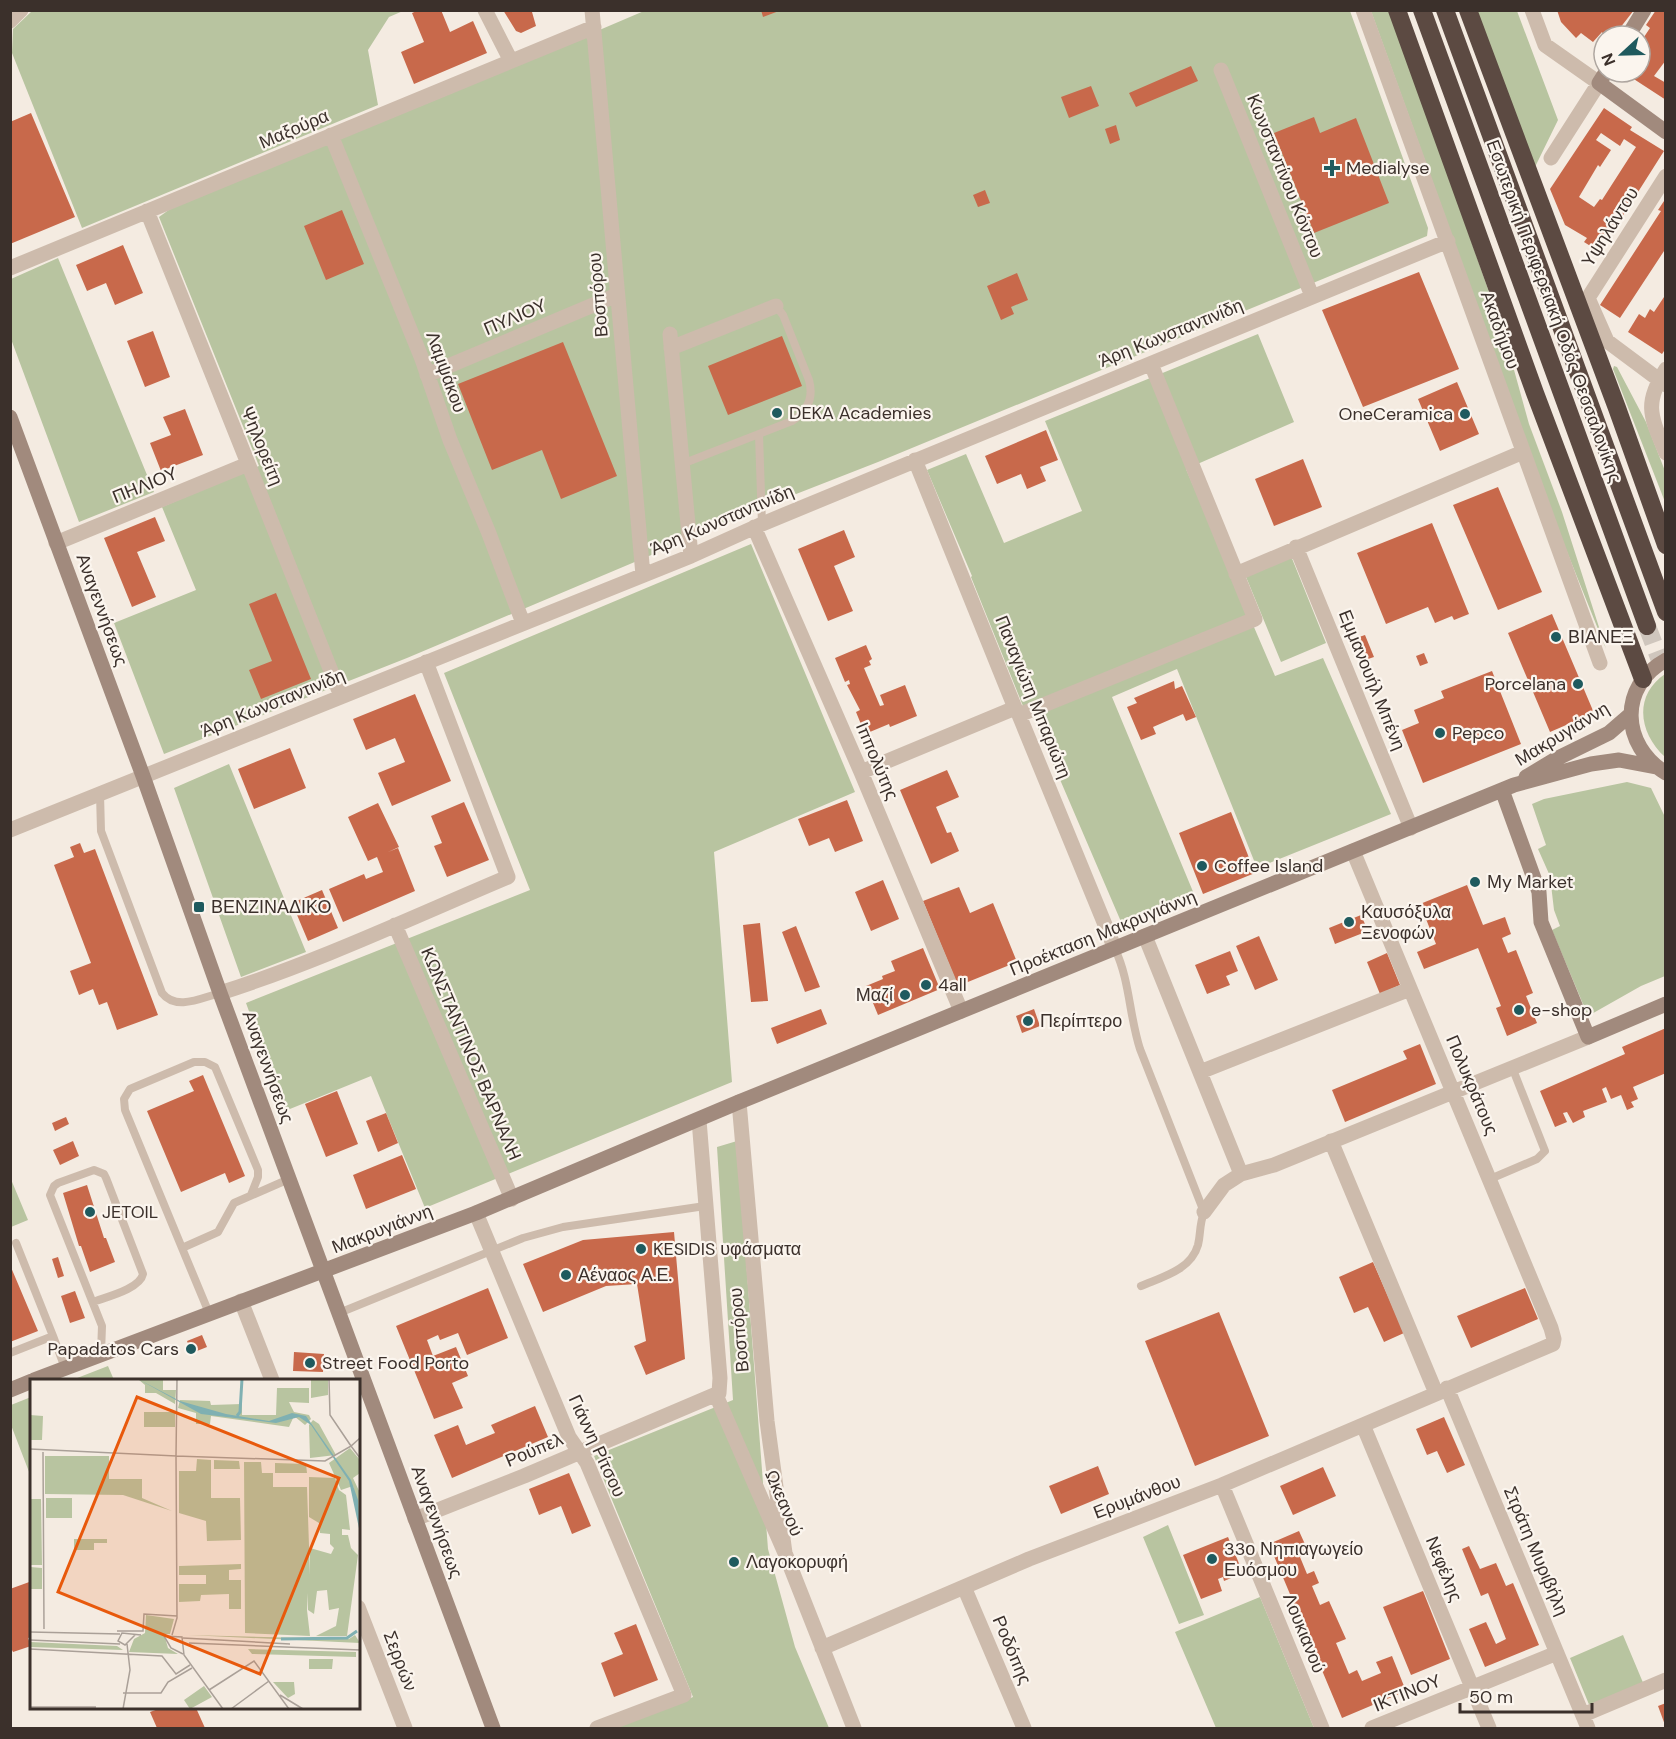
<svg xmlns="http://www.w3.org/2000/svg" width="1676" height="1739" viewBox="0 0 1676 1739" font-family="'DM Sans',sans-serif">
<rect width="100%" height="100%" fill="#f4ebe1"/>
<path fill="#b8c4a0" d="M32 11H403L389 17 368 50 378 105 82 228 12 53 13 29Z
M644 11H1350L1428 228 1427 236 878 462 791 496 407 658 164 754 114 623 196 590 162 507 259 466 159 217 170 209 447 95Z
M1371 11H1391L1506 341 1529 424 1562 512 1606 649 1557 527Z
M1476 11H1517L1558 120 1535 167Z
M58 258 154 492 79 522 11 339V279Z
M1258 334 1294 422 1186 469 1275 676 1323 658 1391 814 1257 868 1177 669 1112 697 1194 894 1122 924 1028 705 1023 706 971 577 972 576 927 470 966 454 1004 543 1082 511 1045 421Z
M1614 366 1617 367 1646 422 1665 471V502L1613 369Z
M751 544 855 792 714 852 732 1082 425 1208 371 1076 285 1111 246 1003 530 890 444 673Z
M1289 551 1326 643 1281 662 1244 572Z
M1665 674V757C1639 733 1633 696 1665 674Z
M229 764 306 952 241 977 174 788Z
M1627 782 1651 788 1665 817V976L1641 986 1588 1016 1552 930 1560 926 1554 910 1550 876 1538 849 1546 845 1532 804 1544 799Z
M737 1141 768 1549 795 1647 829 1728H616L693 1697 594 1456 733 1400 717 1147Z
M10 1177 28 1220 11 1227H10Z
M108 1366 114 1380H72Z
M31 1397V1477L11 1425V1405Z
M1168 1525 1204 1615 1179 1624 1143 1537Z
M1260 1597 1314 1728H1216L1175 1632Z
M1623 1635 1644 1685 1590 1707 1570 1658Z"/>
<path fill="#c8694b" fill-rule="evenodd" d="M419 10H441L450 32 473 21 487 53 414 84 401 52 424 42 412 13Z
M503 10 532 12 536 26 521 33 516 31Z
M761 10H779V11L763 17Z
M1557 10H1634L1620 28 1607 36H1604L1602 32 1593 42 1581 33 1576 38 1561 22Z
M1656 10H1666V60L1654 76 1666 83V100L1623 72H1640V43L1650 28 1646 25Z
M1191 66 1198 81 1136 107 1129 93Z
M1091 86 1099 106 1069 118 1061 97Z
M1604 108 1632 127 1630 130 1664 151 1600 252 1584 242 1587 238 1565 225 1550 189ZM1601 133 1620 146 1624 139 1636 147 1602 200 1600 199 1594 207 1579 197 1598 165 1600 167 1611 150 1596 140Z
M31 113 75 217 10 244V122Z
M1314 117 1320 133 1356 118 1389 203 1314 233 1274 133Z
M1116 125 1120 140 1110 144 1105 129Z
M985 190 990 203 978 207 973 195Z
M1666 198V248L1620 318 1600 305 1661 211 1658 210Z
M342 210 364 264 326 280 304 226Z
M123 245 143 293 115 305 106 283 87 291 76 265Z
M1419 272 1459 369 1363 407 1322 310Z
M1017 273 1028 300 1011 307 1014 314 1001 320 987 286Z
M1666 294V348L1662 354 1628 332 1639 314 1645 318 1650 309 1654 312Z
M153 331 170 377 145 387 127 341Z
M782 336 802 386 728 415 708 366Z
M563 342 617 476 561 499 542 450 492 470 458 384Z
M1457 382 1479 434 1440 451 1418 399Z
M185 409 203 455 161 471 150 443 171 435 163 417Z
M1046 430 1058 460 1040 467 1046 481 1027 489 1021 474 997 484 985 456Z
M1303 459 1322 507 1274 526 1255 479Z
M1498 487 1542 592 1498 610 1453 505Z
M155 517 165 541 137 552 156 597 132 607 104 538Z
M1432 523 1469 614 1454 620 1452 616 1435 623 1428 607 1386 624 1357 553Z
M844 530 855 557 834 566 853 611 828 621 798 549Z
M276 593 311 679 261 699 249 670 272 661 249 604Z
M1552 614 1594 713 1550 732 1508 633Z
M1365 635 1374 657 1365 660 1356 638Z
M866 645 872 659 869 661 871 665 864 668 880 706 884 705 880 695 905 685 917 716 890 727 889 724 865 734 856 712 860 710 847 685 850 684 849 680 845 682 835 658Z
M1424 653 1428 663 1420 666 1416 656Z
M1492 671 1521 744 1423 783 1402 730 1419 723 1414 710 1444 698 1441 691Z
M1174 681 1175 689 1182 686 1196 717 1186 721 1183 714 1153 727 1156 734 1141 740 1127 707 1137 703 1134 698Z
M415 694 451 781 392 806 378 773 405 762 395 738 366 750 353 719Z
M290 748 306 788 254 809 238 769Z
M947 770 959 797 936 807 947 833 951 832 959 851 931 864 900 790Z
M847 800 863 841 835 852 829 838 809 846 798 819Z
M464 802 489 860 447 877 434 846 442 843 431 816Z
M378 803 399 847 388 852 398 848 415 891 343 922 329 889 364 874 366 879 383 872 377 857 368 861 348 817Z
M1231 812 1255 873 1203 894 1179 833Z
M80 843 84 853 95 849 158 1015 117 1030 107 1002 99 1005 93 989 79 995 70 971 91 963 54 865 74 857 70 847Z
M883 880 899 919 871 931 855 892Z
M1467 885 1483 925 1505 917 1511 934 1502 938 1508 953 1516 950 1533 993 1526 996 1537 1023 1507 1036 1496 1008 1501 1006 1478 948 1424 969 1417 952 1436 944 1420 904Z
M959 887 970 913 993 903 1017 962 958 986 923 901Z
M322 890 338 928 308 941 292 903Z
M1361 915 1368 931 1335 944 1329 928Z
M760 923 768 1001 751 1002 743 925Z
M796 926 820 987 805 992 782 932Z
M1259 936 1278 980 1255 990 1236 946Z
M923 948 940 989 878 1015 866 986 883 979 882 976 895 971 891 961Z
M1230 951 1238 971 1226 976 1230 985 1207 994 1195 965Z
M1387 953 1400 985 1380 994 1367 962Z
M821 1009 827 1024 777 1044 771 1028Z
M1034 1009 1040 1026 1022 1033 1016 1016Z
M1666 1028V1073L1633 1087 1638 1099 1631 1102 1634 1107 1627 1110 1621 1095 1611 1099 1606 1087 1602 1089 1607 1102 1583 1111 1585 1117 1573 1123 1567 1112 1563 1113 1567 1122 1555 1127 1540 1091 1625 1054 1622 1047Z
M1420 1044 1436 1084 1345 1122 1332 1090 1407 1059 1403 1051Z
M203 1075 245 1176 229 1183 225 1173 181 1192 147 1111 194 1091 189 1081Z
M337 1091 358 1144 326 1157 305 1104Z
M386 1113 398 1143 378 1152 366 1121Z
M66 1117 69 1124 55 1131 52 1123Z
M73 1141 79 1156 60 1165 53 1150Z
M402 1155 416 1189 366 1209 353 1175Z
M87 1185 104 1238H106L115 1262 90 1272 81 1246H79L63 1193Z
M674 1232 685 1359 646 1375 634 1346 646 1341 637 1284 606 1286 543 1312 523 1264 583 1240Z
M58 1257 64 1276 58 1278 52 1259Z
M1373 1262 1404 1333 1384 1342 1368 1307 1354 1313 1339 1277Z
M10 1265 38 1331 10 1342Z
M488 1288 508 1338 467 1355 458 1333 440 1340 438 1335 427 1340 433 1356 456 1347 468 1376 452 1383 463 1408 434 1419 396 1326Z
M1525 1288 1538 1319 1471 1348 1457 1316Z
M75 1291 85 1318 70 1323 61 1296Z
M1219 1312 1269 1436 1195 1466 1145 1341Z
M202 1335 207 1347 192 1353 187 1341Z
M294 1352 324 1354 323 1372 293 1371Z
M535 1406 548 1437 452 1478 434 1435 458 1425 466 1445 495 1433 491 1425Z
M1444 1417 1465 1465 1447 1473 1437 1451 1427 1455 1416 1429Z
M1098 1466 1109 1494 1061 1514 1049 1486Z
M1323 1467 1336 1496 1293 1515 1280 1486Z
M569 1473 591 1526 572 1534 561 1506 539 1515 529 1489Z
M1299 1531 1309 1553 1300 1557 1307 1574 1314 1571 1319 1583 1312 1586 1320 1605 1329 1601 1346 1639 1336 1643 1349 1674 1357 1670 1362 1681 1381 1673 1376 1662 1392 1656 1406 1691 1342 1718 1269 1544Z
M1228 1537 1243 1573 1224 1581 1223 1577 1218 1579 1222 1591 1201 1599 1183 1555Z
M1469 1546 1480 1569 1496 1563 1506 1586 1513 1583 1539 1645 1485 1667 1469 1629 1486 1622 1496 1644 1506 1639 1488 1593 1481 1596 1462 1549Z
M32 1581V1637L28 1638 31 1646 13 1652 10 1646V1589Z
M1423 1591 1450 1659 1411 1675 1383 1607Z
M636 1624 658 1680 614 1697 601 1663 623 1654 614 1633Z
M1666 1703V1725H1665L1658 1706Z
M161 1708H196L205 1728H157L150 1712Z"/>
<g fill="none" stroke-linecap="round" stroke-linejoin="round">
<path stroke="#cfc6bd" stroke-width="18" stroke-dasharray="18 9" stroke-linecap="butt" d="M1647 626 1666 676"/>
<path stroke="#cdbbac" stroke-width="8" d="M759 435 762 524
M682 464 792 421C808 411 814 398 809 380L783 315 776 306
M100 794 101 831 162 993C176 1011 201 998 220 993
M1115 949C1130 981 1129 1015 1140 1049L1204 1212C1199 1226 1201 1233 1198 1245 1191 1270 1162 1277 1141 1286
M1490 1179 1537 1159 1545 1151 1512 1067
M251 1195 258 1177V1170L215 1067 205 1062H194L130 1089 124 1099 125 1110 182 1248 218 1232 234 1203 289 1179
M16 1243 53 1336
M182 1248 209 1313
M93 1302C106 1297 140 1289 143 1274L106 1178 104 1174 94 1170 58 1183 54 1186 50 1195 102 1326 101 1353
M339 1313 523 1238 563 1227 705 1206
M10 1353 53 1336 65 1368"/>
<path stroke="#cdbbac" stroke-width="15" d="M485 10 511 61
M592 10 643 575
M1363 10 1600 663
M1532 10 1545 45 1599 83 1551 158
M10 21 21 10
M1221 70 1312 296
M331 135 422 359 450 440 488 531 523 623
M1666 176 1588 298 1607 341 1666 385
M147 211 341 696
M10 268 594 27
M670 334 691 556
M671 348 776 306
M1666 369C1643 404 1651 417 1666 453
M427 375 617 295
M915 460 1015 708 1019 715 1115 949
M754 527 861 772 961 1011
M56 543 248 464
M1296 547 1411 828
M1236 574 1523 452
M1019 715 1255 619 1151 364
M861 772 1015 708
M10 830 691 556 762 524 1448 241
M395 925 512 1199
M1145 936 1241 1174
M220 993C318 962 413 917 508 877L426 662
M1200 1072 1410 989
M739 1102 767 1421 785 1553
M1331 1141 1436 1393
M1204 1212 1224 1185 1241 1174 1274 1165 1588 1037
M476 1213 569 1437 587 1463 684 1695 597 1728
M241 1301 272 1380
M1447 1388 1588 1728
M716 1395 785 1553 854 1728
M1363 1425 1489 1728
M1222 1485 1322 1728
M415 1519 524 1476 719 1393 720 1378 699 1120
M964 1587 1024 1728
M358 1607 405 1728
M822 1648 1029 1559 1222 1485 1553 1344 1554 1339 1551 1328 1353 851
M1583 1715 1666 1680
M1372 1728 1557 1653"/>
<path stroke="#a18a7d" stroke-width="15" d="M1628 36 1644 10
M1606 72 1599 83 1666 132
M10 417 143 776 220 993 493 1728
M1666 660C1618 686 1621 746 1666 773
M1526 777 1556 759 1609 733 1631 714
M1502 790 1539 892 1541 922 1588 1037 1666 1004
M34 1380 476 1213 739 1102 1514 785 1591 764 1619 760 1656 767
M10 1390 32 1381"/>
<path stroke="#5c4a42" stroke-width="18" d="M1397 10 1535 393 1643 679
M1422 10 1647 626
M1445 10 1666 612
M1468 10 1617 408 1666 545"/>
</g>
<g fill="#1f5a5e" stroke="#fbf5ee" stroke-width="2">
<path d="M1329 159h6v6h6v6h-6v6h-6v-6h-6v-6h6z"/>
<circle cx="777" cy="413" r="6"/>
<circle cx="1465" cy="414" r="6"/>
<circle cx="1556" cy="637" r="6"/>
<circle cx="1578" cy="684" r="6"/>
<circle cx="1440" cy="733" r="6"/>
<circle cx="1202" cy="866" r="6"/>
<circle cx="1475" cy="882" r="6"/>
<rect x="193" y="901" width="12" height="12" rx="3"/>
<circle cx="1349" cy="922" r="6"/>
<circle cx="926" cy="985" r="6"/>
<circle cx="905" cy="995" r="6"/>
<circle cx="1519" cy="1010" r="6"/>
<circle cx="1028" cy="1021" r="6"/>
<circle cx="90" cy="1212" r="6"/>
<circle cx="641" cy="1249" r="6"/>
<circle cx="566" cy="1275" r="6"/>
<circle cx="191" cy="1349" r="6"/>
<circle cx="310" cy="1363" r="6"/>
<circle cx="1212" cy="1559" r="6"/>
<circle cx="734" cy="1562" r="6"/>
</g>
<g text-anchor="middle" stroke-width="4.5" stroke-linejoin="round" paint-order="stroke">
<g font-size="18" fill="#3b302b" stroke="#fbf5ee">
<text transform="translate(294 129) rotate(-23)" y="6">Μαξούρα</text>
<text transform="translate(1285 176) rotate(68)" y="6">Κωνσταντίνου Κόντου</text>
<text transform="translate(1610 227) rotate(-58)" y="6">Υψηλάντου</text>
<text transform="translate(598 295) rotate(-95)" y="6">Βοσπόρου</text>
<text transform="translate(1554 311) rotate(70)" y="6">Εσωτερική Περιφερειακή Οδός Θεσσαλονίκης</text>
<text transform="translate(515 317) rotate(-23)" y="6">ΠΥΛΙΟΥ</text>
<text transform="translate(1500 330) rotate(70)" y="6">Ακαδήμου</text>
<text transform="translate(1171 333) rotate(-22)" y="6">Άρη Κωνσταντινίδη</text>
<text transform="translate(446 372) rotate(70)" y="6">Λαμψάκου</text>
<text transform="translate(262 446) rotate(68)" y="6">Ψηλορείτη</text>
<text transform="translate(145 485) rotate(-22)" y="6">ΠΗΛΙΟΥ</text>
<text transform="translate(722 520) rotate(-23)" y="6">Άρη Κωνσταντινίδη</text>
<text transform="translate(102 610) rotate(70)" y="6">Αναγεννήσεως</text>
<text transform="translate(1372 680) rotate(68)" y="6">Εμμανουήλ Μπένη</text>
<text transform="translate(1033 697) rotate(68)" y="6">Παναγιώτη Μπαριώτη</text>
<text transform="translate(273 703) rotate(-22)" y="6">Άρη Κωνσταντινίδη</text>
<text transform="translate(1562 734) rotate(-31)" y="6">Μακρυγιάννη</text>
<text transform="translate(877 761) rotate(67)" y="6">Ιππολύτης</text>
<text transform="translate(1103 933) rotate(-22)" y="6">Προέκταση Μακρυγιάννη</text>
<text transform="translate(471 1054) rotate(67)" y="6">ΚΩΝΣΤΑΝΤΙΝΟΣ ΒΑΡΝΑΛΗ</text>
<text transform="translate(268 1067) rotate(70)" y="6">Αναγεννήσεως</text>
<text transform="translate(1472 1085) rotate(67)" y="6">Πολυκράτους</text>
<text transform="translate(382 1229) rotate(-21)" y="6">Μακρυγιάννη</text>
<text transform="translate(739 1330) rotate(-95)" y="6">Βοσπόρου</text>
<text transform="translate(597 1446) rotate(65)" y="6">Γιάννη Ρίτσου</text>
<text transform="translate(534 1450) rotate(-23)" y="6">Ρούπελ</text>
<text transform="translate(1137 1497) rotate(-21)" y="6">Ερυμάνθου</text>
<text transform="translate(784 1503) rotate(67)" y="6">Ωκεανού</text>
<text transform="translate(437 1522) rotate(70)" y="6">Αναγεννήσεως</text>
<text transform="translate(1536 1551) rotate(67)" y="6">Στράτη Μυριβήλη</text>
<text transform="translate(1444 1569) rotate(68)" y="6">Νεφέλης</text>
<text transform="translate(1304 1633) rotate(68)" y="6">Λουκιανού</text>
<text transform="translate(1012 1650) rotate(67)" y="6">Ροδόπης</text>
<text transform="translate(400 1661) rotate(69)" y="6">Σερρών</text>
<text transform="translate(1407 1693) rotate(-22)" y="6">ΙΚΤΙΝΟΥ</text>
</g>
<g font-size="18" fill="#3b302b" stroke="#fbf5ee" text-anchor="start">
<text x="1346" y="174">Medialyse</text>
<text x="789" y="419">DEKA Academies</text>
<text x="1453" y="420" text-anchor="end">OneCeramica</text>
<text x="1568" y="643">ΒΙΑΝΕΞ</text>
<text x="1566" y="690" text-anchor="end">Porcelana</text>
<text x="1452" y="739">Pepco</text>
<text x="1214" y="872">Coffee Island</text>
<text x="1487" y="888">Μy Μarket</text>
<text x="211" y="913">ΒΕΝΖΙΝΑΔΙΚΟ</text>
<text x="1361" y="918">Καυσόξυλα<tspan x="1361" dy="21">Ξενοφών</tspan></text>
<text x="938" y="991">4all</text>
<text x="893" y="1001" text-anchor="end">Μαζί</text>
<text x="1531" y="1016">e-shop</text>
<text x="1040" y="1027">Περίπτερο</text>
<text x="102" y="1218">JETOIL</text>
<text x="653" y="1255">KESIDIS υφάσματα</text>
<text x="578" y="1281">Αέναος Α.Ε.</text>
<text x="179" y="1355" text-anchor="end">Papadatos Cars</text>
<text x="322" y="1369">Street Food Porto</text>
<text x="1224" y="1555">33ο Νηπιαγωγείο<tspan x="1224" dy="21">Ευόσμου</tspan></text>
<text x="746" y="1568">Λαγοκορυφή</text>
</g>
</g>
<g transform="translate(30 1379)">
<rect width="330" height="330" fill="#f4ebe1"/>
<path d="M133 0V11H146L145 25 126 14H115V6L109 1H82ZM281 0H298V16L281 19ZM247 9H279V24L259 23 264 33 279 36 281 40 275 46 264 37 259 48 181 37 180 45H166V34L148 29 150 21 180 22 181 26 212 25V36H246ZM114 33H145V48H114ZM0 36 13 37 12 61H0ZM283 41 289 45 306 76 280 79 279 46ZM320 69 330 81V94L323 99 330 114V152L323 107 311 111 299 84ZM15 77H79V100H112V119L142 132 93 116 15 115ZM167 80 181 81V119H210L211 161 177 162 176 142 149 134V92H166ZM184 81 209 82 210 90H184ZM214 83H231L232 94H243V108H277L280 196V169L301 175 304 169 300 165V155L290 154 289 144 279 138V98L305 99 309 111 316 116 320 151 312 150V156H318L321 169 328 176 317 257H286L306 247 309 229 299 231 297 211 287 212 284 235 278 231 277 214V231L280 257 215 254ZM245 84 276 85 277 94H245ZM16 119H42V139H16ZM0 120H11L12 186H0ZM44 160H77V164H64V171H44ZM211 185V190L199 191V201H211V230H199V215L171 216 170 222 149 223V205H176V196H149V187ZM0 188 12 189V210H0ZM116 236 144 240 140 255H134L138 269 148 275 99 273 104 260 115 254ZM158 256 319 260 325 256 330 264ZM0 263 87 267 93 271 0 268ZM218 270 326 273V278L222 275ZM279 280H303L302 290H279ZM243 303H264L265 315 258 319ZM174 307 182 318 160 330 154 321Z" fill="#b8c4a0"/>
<path d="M108 0 150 22 196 35 239 42 262 34 276 37 321 101 328 121 330 154 319 102 281 46 269 38 246 44 171 35Z" fill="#7fb0b2"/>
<path fill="none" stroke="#7fb0b2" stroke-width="3" d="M207 37 210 33 212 0M251 260 317 259 327 252"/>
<path fill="none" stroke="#aaa098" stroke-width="1.5" d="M299 0 300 36 321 67 330 59M0 70 146 77 147 0M13 73 14 250M87 252H113L114 235 147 237M0 253 90 255M105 256 95 266 88 262 92 254 111 256M142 256 147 239 146 77 295 82 321 67 330 79M134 257 152 258 154 276 193 330M134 257 141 269 153 275M153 259 260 265M0 261 90 265M159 264 330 271M0 270 132 277 146 295 160 286M179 311 224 282 259 330M93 314H131L138 303 162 289M250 316 273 330M0 328H66M93 330 100 291 97 265M201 330 239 302"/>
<path fill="#e8590c" fill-opacity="0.15" stroke="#e8590c" stroke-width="3" d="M107 18 309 99 230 295 28 213Z"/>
<rect width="330" height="330" fill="none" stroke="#3b302b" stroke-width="3"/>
</g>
<rect width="1676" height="1739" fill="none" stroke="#3b302b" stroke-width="24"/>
<g transform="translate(1622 54) rotate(248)"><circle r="28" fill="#fbf5ee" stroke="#aea6a0" stroke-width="1.5"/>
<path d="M0-4.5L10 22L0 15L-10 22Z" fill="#1f5a5e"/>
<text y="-9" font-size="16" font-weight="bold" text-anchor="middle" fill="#3b302b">N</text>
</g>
<path d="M1460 1703v9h132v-9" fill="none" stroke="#3b302b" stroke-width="3"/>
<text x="1469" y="1703" font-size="18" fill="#3b302b" stroke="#fbf5ee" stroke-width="4.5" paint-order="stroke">50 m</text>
</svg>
